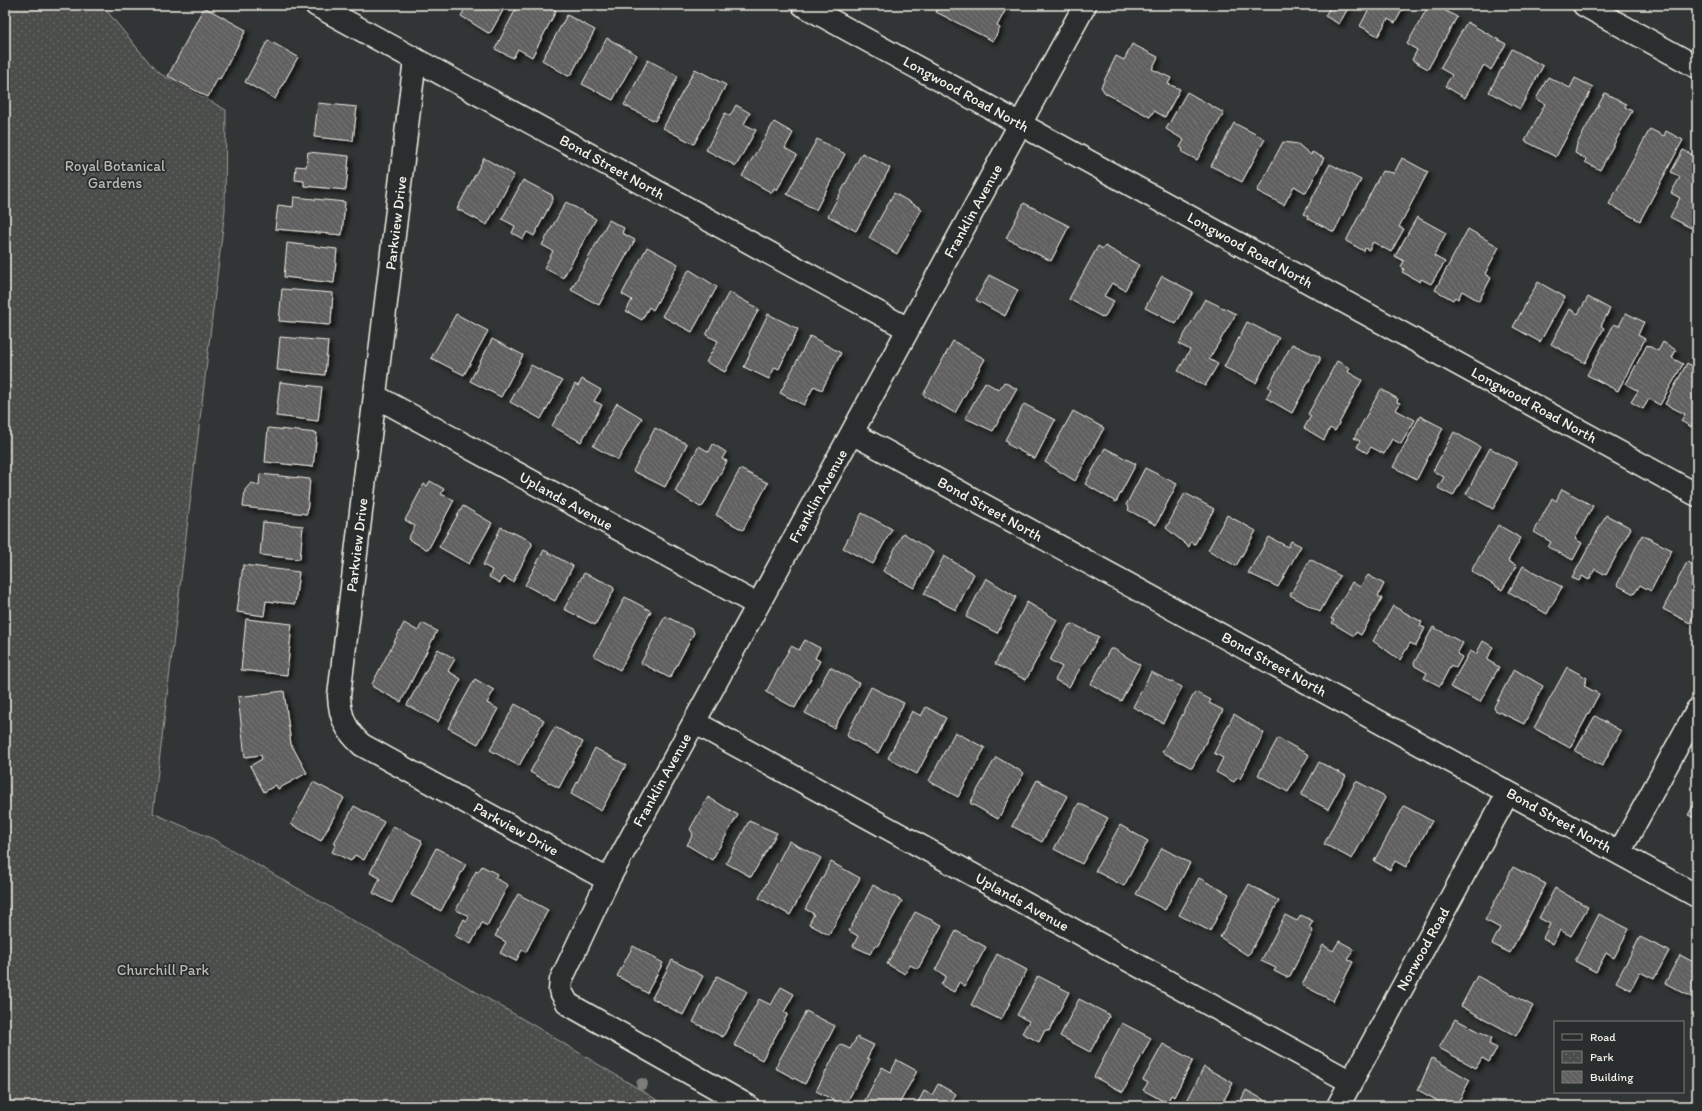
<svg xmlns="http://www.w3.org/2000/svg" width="1702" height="1111" viewBox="0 0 1702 1111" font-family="Itim,sans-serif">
<defs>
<pattern id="park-dots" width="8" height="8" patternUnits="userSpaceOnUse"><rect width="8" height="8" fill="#4b4d4c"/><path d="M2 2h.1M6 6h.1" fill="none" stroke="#666766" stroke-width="1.8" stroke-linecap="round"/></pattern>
<pattern id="building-back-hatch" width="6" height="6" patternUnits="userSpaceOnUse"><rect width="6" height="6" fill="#5f605f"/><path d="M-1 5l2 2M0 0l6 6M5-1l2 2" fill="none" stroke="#777776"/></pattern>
<filter id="shadow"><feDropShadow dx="3.5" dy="3.5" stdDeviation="2" flood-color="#0009"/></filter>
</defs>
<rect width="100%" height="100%" fill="#323535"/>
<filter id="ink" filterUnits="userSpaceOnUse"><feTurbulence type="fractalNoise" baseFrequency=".025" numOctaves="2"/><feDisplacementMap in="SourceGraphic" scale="8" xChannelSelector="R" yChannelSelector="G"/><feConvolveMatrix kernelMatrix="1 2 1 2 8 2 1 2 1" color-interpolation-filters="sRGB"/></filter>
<g filter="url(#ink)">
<path fill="url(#park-dots)" stroke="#a09f9a" d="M5 5H108L106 10 157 72 226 110 225 210 153 813 213 839 533 1025 667 1106H5Z"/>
<path fill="url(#building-back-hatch)" stroke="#f4f1e8" filter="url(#shadow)" d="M467 5H506L491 32 488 33 461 16Z
M518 5H556L554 10 556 11 532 57 518 49 513 58 495 49Z
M939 5H994L1005 11 997 26 1000 28 993 41 936 12Z
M1331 5H1350L1339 24 1325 16Z
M1366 5H1405L1395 23 1388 19 1378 36 1360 26 1370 7Z
M1429 5H1435L1457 17 1428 69 1412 60 1417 50 1407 44Z
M204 7 246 30 220 79 218 78 208 97 168 76Z
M567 15 595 30 571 75 568 76 542 60Z
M1467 22 1506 44 1491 70 1484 65 1465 98 1445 86 1452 75 1440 68Z
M607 38 637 55 613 100 582 84Z
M268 40 298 57 275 99 245 82Z
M1132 44 1158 57 1152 69 1171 78 1168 84 1180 89 1165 117 1154 111 1150 117 1105 93 1101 87 1116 56 1124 60Z
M1512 49 1543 66 1520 109 1489 92Z
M648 60 678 76 655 121 624 105Z
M695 69 726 85 694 144 663 128Z
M1548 77 1570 88 1575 78 1593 87 1556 157 1525 141 1545 104 1536 99Z
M1187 92 1224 113 1197 160 1182 152 1183 149 1180 147 1184 140 1166 129Z
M1605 93 1626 104 1625 107 1632 111 1600 170 1585 162 1586 159 1575 153 1577 144Z
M318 103 357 107 353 141 314 137Z
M736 105 750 113 744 124 756 130 736 166 706 150 725 113 730 116Z
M774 122 793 133 785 148 797 155 777 190 774 188 772 193 742 176Z
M1234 123 1265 139 1242 182 1211 166Z
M1650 129 1664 136 1666 131 1683 140 1640 221 1609 204Z
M817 139 845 154 816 210 787 194Z
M1283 142 1298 144 1311 155 1312 152 1324 158 1306 193 1294 186 1284 205 1257 191Z
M1683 150 1697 157V217L1691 228 1670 217 1680 198 1671 193 1680 177 1671 172Z
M308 152 349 156 346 190 304 186V181L295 180 296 166 306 167Z
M862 153 890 168 856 231 828 216Z
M484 158 514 175 487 225 457 209Z
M1402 158 1428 172 1399 227 1404 229 1391 252 1373 242 1369 250 1365 248 1364 251 1346 241 1382 171 1394 173Z
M1330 164 1361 180 1334 232 1307 218 1308 216 1304 214Z
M523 180 552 195 553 199 534 236 527 232 523 239 512 233 515 226 502 219Z
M894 193 922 209 897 254 869 238Z
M294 197 345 202 342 235 275 229 278 205 293 207Z
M566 202 596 219 563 278 544 268 553 251 542 245Z
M1024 203 1069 226 1051 261 1006 238Z
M1417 217 1446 233 1434 256 1445 262 1431 284 1421 279 1420 282 1402 272 1404 269 1401 267 1404 261 1395 256Z
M609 220 624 228 622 233 635 240 599 305 571 290Z
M1468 229 1499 247 1485 274 1491 278 1479 301 1462 291 1458 299 1455 297 1453 300 1435 290Z
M287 243 337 249 334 283 284 277Z
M1098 246 1103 249 1105 246 1139 265 1125 290 1112 283 1104 296 1114 301 1104 318 1069 299Z
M647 247 678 264 653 310 649 307 642 320 626 311 632 300 622 294Z
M690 270 717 287 692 332 662 316 688 271Z
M989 275 1018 290 1005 316 976 300Z
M1162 276 1193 292 1176 324 1145 308Z
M1538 282 1565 297 1540 342 1513 327Z
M282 289 333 293 331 323 329 325 279 321Z
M729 292 759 309 725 372 706 362 718 341 706 335Z
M1588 297 1610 309 1601 326 1604 328 1585 363 1551 344 1570 309 1578 314Z
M1205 299 1236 314 1209 359 1218 364 1205 386 1178 371 1190 350 1179 344Z
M1626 313 1644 322 1638 335 1645 339 1618 391 1587 375 1614 324 1619 326Z
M456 314 488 331 464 375 431 358Z
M768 314 798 329 779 369 775 367 769 379 744 367 750 354 749 353Z
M1247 322 1279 338 1256 383 1224 367Z
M810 336 841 353 822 390 814 386 804 405 780 393Z
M280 337 328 341 325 375 277 370Z
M492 339 523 355 501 397 470 381Z
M953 341 985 359 955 413 923 395Z
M1663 342 1676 350 1672 358 1683 364 1660 405 1649 399 1643 409 1631 402 1638 391 1626 384 1647 345 1658 351Z
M1292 344 1320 357V360L1292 413 1266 398 1271 389 1268 387Z
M1696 354 1697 415 1691 427 1681 421 1685 414 1665 404 1687 363 1690 365Z
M1337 361 1350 368 1348 372 1362 380 1335 431 1330 428 1324 440 1304 428 1311 416 1308 414Z
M531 365 562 381 541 419 510 402Z
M582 379 601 390 594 401 602 405 581 442 552 426 575 384 578 386Z
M280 382 322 387 318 421 276 416Z
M985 382 999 390 1004 382 1017 389 993 431 965 418Z
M1381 389 1398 399 1397 402 1400 403 1396 410 1415 420 1401 444 1392 439 1384 454 1371 447 1367 453 1357 447 1360 441 1354 438Z
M617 403 642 418 618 460 593 446Z
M1024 404 1055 420 1035 459 1007 444 1008 441 1005 440Z
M1073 411 1104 428 1075 481 1045 462Z
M1420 416 1443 428 1417 479 1393 467Z
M268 428 317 433 313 467 265 462Z
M655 428 687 444 665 487 633 471Z
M1454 432 1480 447 1453 496 1438 488 1444 477 1433 471Z
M713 444 726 452 722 459 727 461 703 506 700 507 675 491 699 446 709 452Z
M1105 448 1136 464 1116 502 1085 484Z
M1490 448 1517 463 1493 509 1466 494Z
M1145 468 1177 484 1156 525 1128 510 1129 508 1126 505Z
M740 469 768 483 743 530 716 515Z
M260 474 310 479 307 514 243 507 245 490 251 483 259 485Z
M430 481 444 489 441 494 454 500 428 550 408 539 415 526 405 520 424 484 427 486Z
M1562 489 1593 506 1575 539 1582 543 1573 560 1548 547 1551 542 1534 532 1552 498 1556 501Z
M1185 493 1214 509 1195 544 1191 542 1189 547 1166 528Z
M463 506 492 523 469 564 439 547Z
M862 513 892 529 873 564 843 548Z
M1227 515 1256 531 1236 566 1208 550Z
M1606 515 1631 528 1606 575 1595 569 1589 580 1582 576 1579 581 1572 578Z
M263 522 303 526 300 559 260 555Z
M1498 525 1521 538 1508 561 1517 566 1502 590 1471 571Z
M501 527 531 541 532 545 513 582 504 577 500 583 489 577 492 570 483 565Z
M903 533 933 552 914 588 883 571Z
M1642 535 1672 550 1651 591 1640 585 1634 594 1617 585Z
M1269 537 1288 547 1291 541 1301 546 1278 587 1248 573Z
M544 550 573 566 555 601 525 585Z
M944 556 974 574 956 610 924 594Z
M1310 559 1340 576 1320 612 1290 595Z
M1687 562 1697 567V610L1690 623 1663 609Z
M243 565 299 572 295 604 266 601 264 616 237 612Z
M1523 566 1562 587 1547 614 1509 592Z
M584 573 613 586 614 590 595 625 564 609Z
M1368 575 1384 584 1378 596 1382 598 1361 635 1356 632 1354 636 1332 623 1334 620 1331 619 1352 582 1360 587Z
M986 578 1016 597 997 633 966 617Z
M625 597 651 611 620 670 594 656Z
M1027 602 1057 620 1026 680 995 664Z
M1393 606 1422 622 1420 626 1425 628 1416 646 1410 643 1400 660 1373 641Z
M665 616 693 630 694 633 670 678 641 663Z
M246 619 292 624 287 675 241 670Z
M404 623 418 631 422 623 437 631 401 702 373 687 372 684Z
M1073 624 1099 637 1069 687 1055 680 1062 667 1050 660 1069 625Z
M1433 627 1463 643 1457 654 1462 657 1456 668 1451 665 1440 686 1424 678 1427 673 1415 666 1414 663Z
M805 640 820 648 815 658 820 661 795 708 766 692 791 646 799 650Z
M1483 641 1493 647 1487 660 1499 667 1480 702 1450 687 1470 651 1476 654Z
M438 649 455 659 448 671 461 679 438 722 407 705Z
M1110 649H1114L1140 665 1121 701 1091 684Z
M830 667 859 683 834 728 805 713Z
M1567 667 1587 678 1584 686 1599 694 1570 748 1534 728Z
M1514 669 1543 686 1524 724 1495 710 1494 707Z
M1151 672 1182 687 1163 723 1133 707Z
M475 679 494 690 487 703 498 709 478 744 448 728Z
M871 687 904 703 878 753 848 737 847 734Z
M284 691 291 744 307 773 278 789 276 785 264 792 250 766 262 759 261 755 245 757 238 697Z
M1196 692 1211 700 1209 703 1223 710 1192 768 1162 752 1194 694Z
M515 704 544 720 519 766 490 750Z
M926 707 946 718 917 774 888 758 912 711 921 716Z
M1234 714 1264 733 1240 779 1237 778 1234 782 1216 772 1223 758 1214 753Z
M1595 716 1621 731 1602 766 1575 751Z
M555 727 583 742 559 788 530 772Z
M955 732 985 748 958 797 929 781Z
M1278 738 1309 755 1288 792 1258 775Z
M595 748 626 765 601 811 571 794Z
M996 757 1024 773 998 819 970 803Z
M1319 762 1346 776 1328 809 1301 795Z
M1037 780 1067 796 1042 842 1012 826Z
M1356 781 1383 795 1385 798 1352 859 1324 844Z
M313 782 344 798 321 841 291 824Z
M708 797 738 815 712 860 687 845 693 834 690 829Z
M1697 799V819L1688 815Z
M1079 803 1108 818 1082 864 1054 849Z
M354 806 384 822 364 860 355 855 351 861 332 852 336 844 334 843Z
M1404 806 1432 821 1406 867 1395 861 1390 870 1374 861Z
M749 821 777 833 751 877 726 863Z
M1120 825 1148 841 1124 886 1095 871Z
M393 826 421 840 422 843 392 903 373 893 380 878 370 873Z
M789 841 821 858 790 915 759 898Z
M436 848 466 864 441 911 411 895Z
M1162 848 1190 863 1165 910 1136 894Z
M831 862 860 878 829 935 809 924 814 914 805 909Z
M482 866 497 874 495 878 508 885 487 926 482 923 471 944 455 936 464 919 467 921 469 916 456 910 476 871 478 872Z
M1513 867 1546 884 1510 953 1492 944 1500 928 1485 920Z
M1199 878 1229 894 1210 931 1179 915Z
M1249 884 1279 901 1250 953 1247 955 1220 937Z
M873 885 902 901 877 947 875 945 870 954 853 946 858 936 849 931Z
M1555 888 1588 907 1571 936 1560 930 1553 944 1543 938 1550 924 1539 918Z
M518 894 548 910 526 952 522 950 516 961 500 953 506 942 495 936Z
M915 912 942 925 918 969 910 965 905 974 887 964Z
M1599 914 1629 929 1614 958 1606 953 1596 972 1575 961Z
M1285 915 1297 921 1301 915 1313 921 1309 928 1313 931 1290 976 1286 977 1274 971 1276 968 1261 961Z
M956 931 986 947 965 986 959 982 954 992 941 985 946 976 935 970Z
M1640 937 1669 951 1654 979 1640 972 1631 990 1616 982Z
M1339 941 1354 949 1348 960 1353 962 1333 1001 1302 985 1323 945 1333 951Z
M633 946 663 963 647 993 617 976Z
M997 954 1027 970 1001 1020 971 1005Z
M1680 955 1697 964V1000L1665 983Z
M672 960 703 976 683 1015 652 998Z
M717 976 747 991 723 1037 693 1022Z
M1038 976 1069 992 1049 1031 1045 1030 1039 1042 1022 1033 1029 1021 1017 1015Z
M1477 976 1533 1006 1516 1036 1461 1006Z
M781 987 794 994 784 1012 788 1014 762 1060 734 1045 759 999 771 1005Z
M1079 999 1108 1014 1109 1017 1090 1052 1060 1036Z
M806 1011 835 1026 805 1084 775 1068Z
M1455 1019 1492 1038 1489 1044 1497 1048 1489 1062 1482 1058 1476 1068 1439 1048Z
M1122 1023 1151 1038 1123 1092 1094 1077Z
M857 1037 874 1045 867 1058 870 1059 845 1106 816 1091 840 1044 850 1049Z
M1163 1044 1193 1060 1174 1097 1171 1095 1167 1103 1143 1090 1148 1083 1143 1080Z
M1432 1058 1470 1080 1456 1106H1447L1418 1090Z
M897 1060 917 1071 898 1106H862L882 1067 891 1072Z
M1204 1067 1233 1083 1221 1106H1191L1186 1103Z
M938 1084 956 1094 950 1105 951 1106H916L924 1091 932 1095Z
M1246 1090 1275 1106H1238Z"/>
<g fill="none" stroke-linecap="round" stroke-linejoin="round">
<g stroke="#f4f1e8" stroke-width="25">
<path id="minor" d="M316 5 908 329
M803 5 1697 495
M1584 5 1697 67
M415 59 339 696C340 717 346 731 362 745L608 880
M375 396 758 605
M852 433 1697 896
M694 722 1351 1082
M1619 853 1697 710
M748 1106 568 1004 560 990 561 980 608 880 1085 5
M1338 1106 1508 793"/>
</g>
<use href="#minor" stroke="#2a2d2e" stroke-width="22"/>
</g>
<circle fill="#7c7d79" cx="642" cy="1084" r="6"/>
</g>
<g text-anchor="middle" stroke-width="3.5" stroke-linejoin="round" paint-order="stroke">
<g font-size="15" fill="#f4f1e8" stroke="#2a2d2e">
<text transform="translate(966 94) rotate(29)" y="5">Longwood Road North</text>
<text transform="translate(612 167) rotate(29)" y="5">Bond Street North</text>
<text transform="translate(973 211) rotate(-61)" y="5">Franklin Avenue</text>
<text transform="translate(396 223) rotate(-83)" y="5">Parkview Drive</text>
<text transform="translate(1250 250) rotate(29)" y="5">Longwood Road North</text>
<text transform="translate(1534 405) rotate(29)" y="5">Longwood Road North</text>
<text transform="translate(818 496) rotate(-61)" y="5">Franklin Avenue</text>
<text transform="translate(566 501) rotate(29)" y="5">Uplands Avenue</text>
<text transform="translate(990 509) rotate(29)" y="5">Bond Street North</text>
<text transform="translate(357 545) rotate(-83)" y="5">Parkview Drive</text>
<text transform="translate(1274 664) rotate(29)" y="5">Bond Street North</text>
<text transform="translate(662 780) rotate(-61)" y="5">Franklin Avenue</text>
<text transform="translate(1559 820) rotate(29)" y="5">Bond Street North</text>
<text transform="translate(516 829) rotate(29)" y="5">Parkview Drive</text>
<text transform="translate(1022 902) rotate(29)" y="5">Uplands Avenue</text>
<text transform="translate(1423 949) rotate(-61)" y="5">Norwood Road</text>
</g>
<g font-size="15" fill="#b9b8b1" stroke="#2a2d2e">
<text x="115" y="171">Royal Botanical<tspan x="115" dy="17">Gardens</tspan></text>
<text x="163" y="975">Churchill Park</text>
</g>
</g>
<rect width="1702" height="1111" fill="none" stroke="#2a2d2e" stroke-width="20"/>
<rect x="10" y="10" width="1682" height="1091" fill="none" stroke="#f4f1e8" stroke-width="1.5" filter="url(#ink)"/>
<rect x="1554" y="1021" width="130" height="72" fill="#2a2d2e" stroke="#7b7b78"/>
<rect x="1562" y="1034" width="20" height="6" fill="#2a2d2e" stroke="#7b7b78"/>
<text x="1590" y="1041" font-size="12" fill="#f4f1e8">Road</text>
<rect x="1562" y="1051" width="20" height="12" fill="url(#park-dots)" stroke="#7b7b78"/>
<text x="1590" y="1061" font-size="12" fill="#f4f1e8">Park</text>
<rect x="1562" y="1071" width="20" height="12" fill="url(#building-back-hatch)" stroke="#7b7b78"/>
<text x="1590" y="1081" font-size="12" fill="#f4f1e8">Building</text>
</svg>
